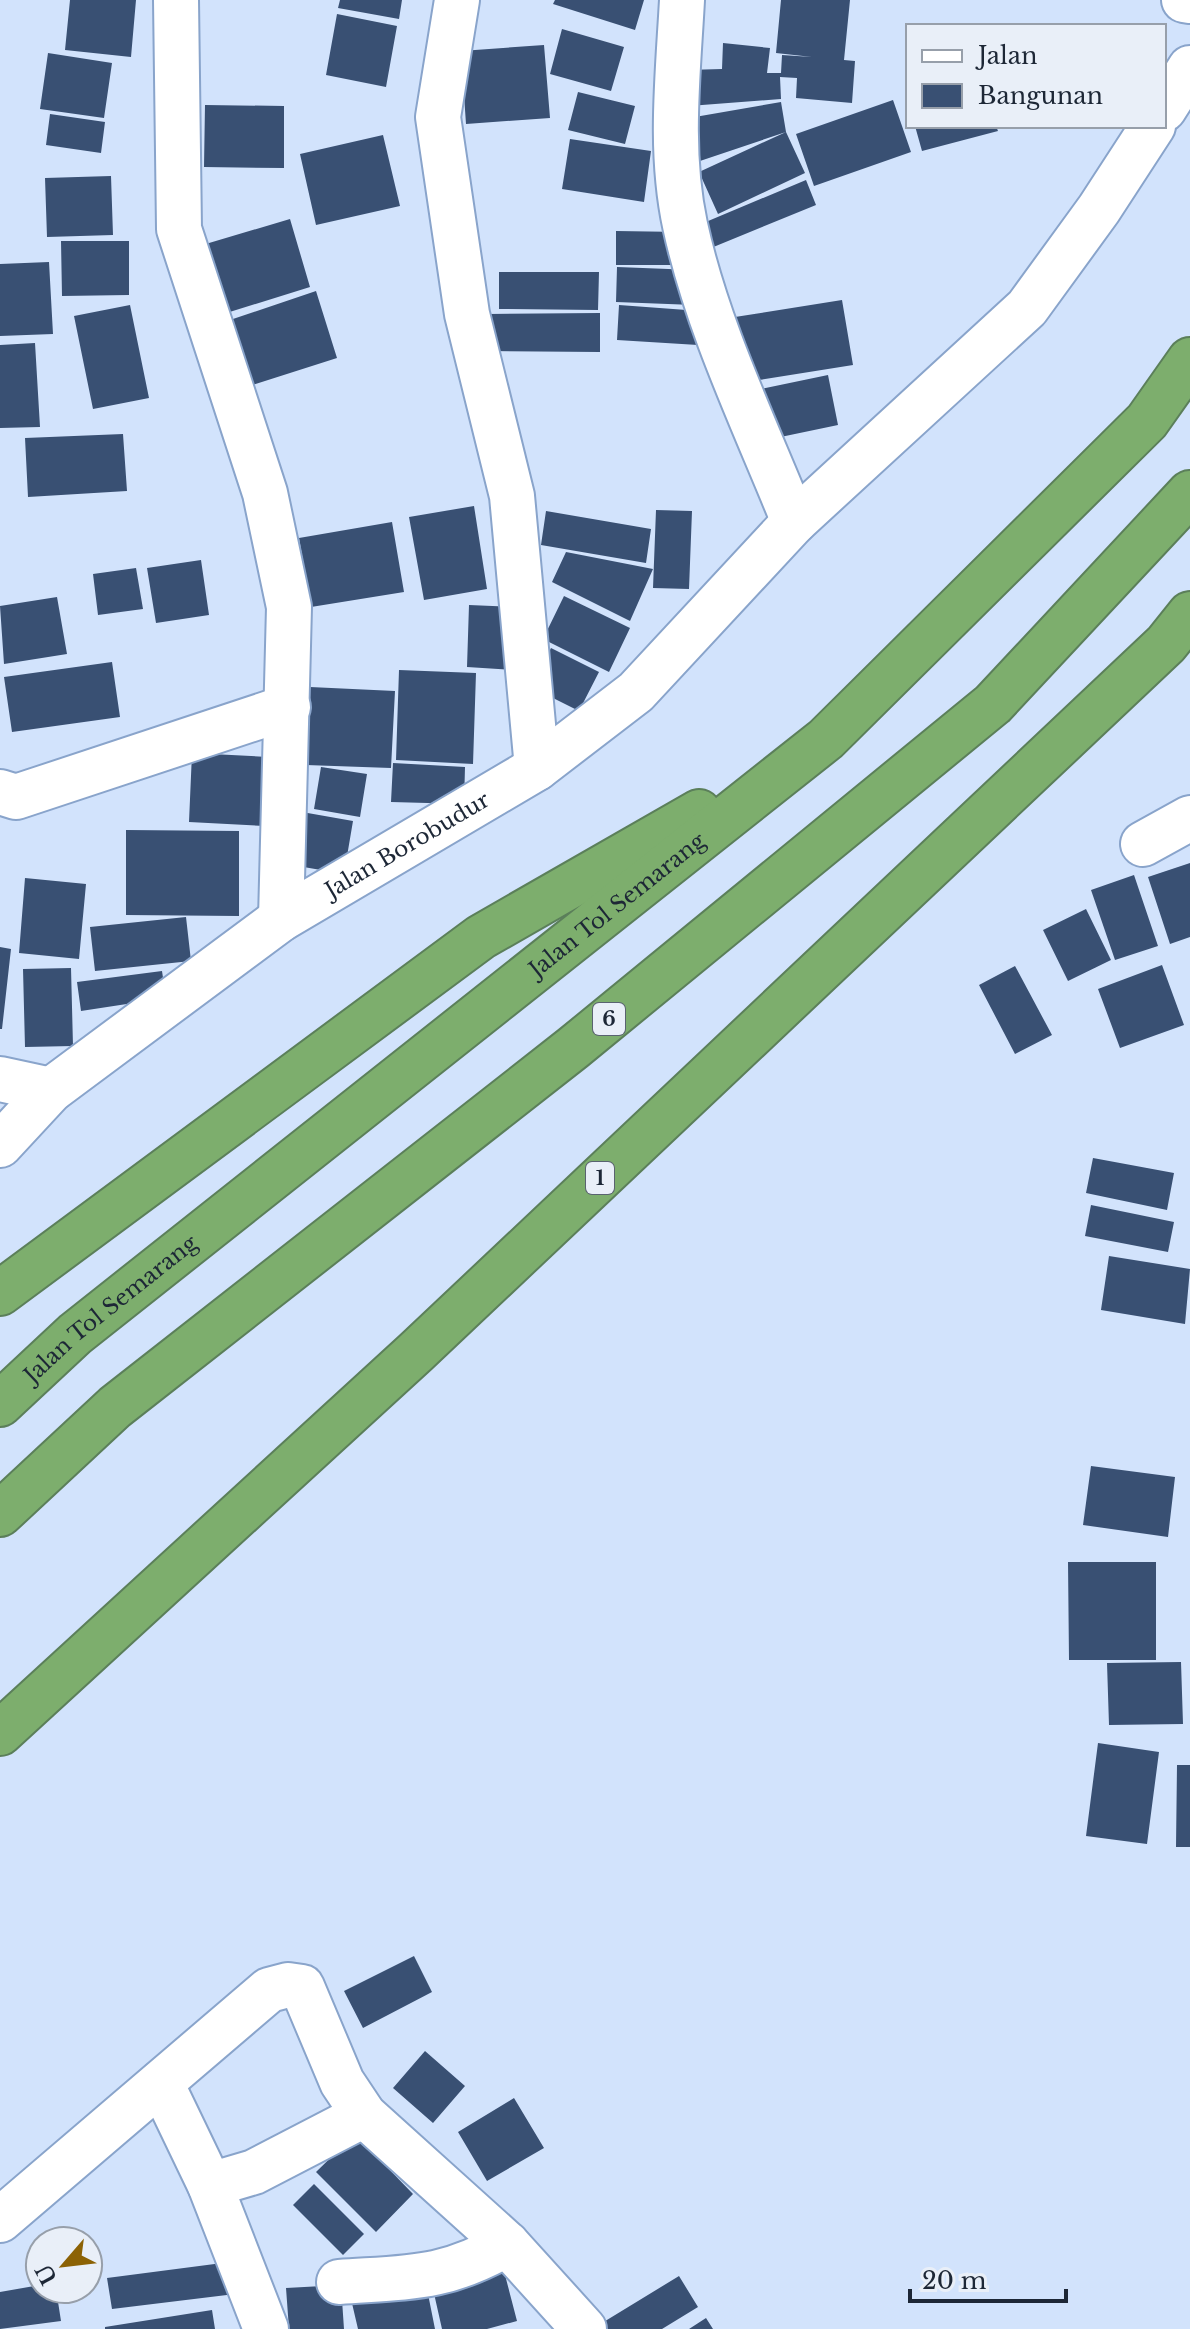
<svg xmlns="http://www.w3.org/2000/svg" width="1190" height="2329" viewBox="0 0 1190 2329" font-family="'Libre Baskerville',serif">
<rect width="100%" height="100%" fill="#d2e3fc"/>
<path fill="#395073" d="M70 0H136L131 57 65 50Z
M340 0H402L399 19 338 8Z
M555 0H644L635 30 553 4Z
M781 0H850L844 60 855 61 852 103 796 98 797 78 780 77 781 99 689 106 687 70 722 69 723 43 770 48 767 73H781L782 55 812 57 776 53Z
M337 14 397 26 386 87 326 75Z
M562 29 624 47 611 91 550 74Z
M544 45 550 118 466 124 461 51Z
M48 53 112 63 104 118 40 109Z
M578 92 635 106 625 144 568 130Z
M893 100 911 152 814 186 796 134Z
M781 102 786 132 805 173 718 214 699 172 786 132 697 162 689 118Z
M205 105 284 106V168L204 167Z
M50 114 105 122 101 153 46 145Z
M915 126H996L998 131 922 151Z
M383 135 400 206 316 225 300 154Z
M570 139 651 151 644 202 562 189Z
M111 176 113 235 47 237 45 178Z
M806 180 816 205 711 248 701 224Z
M290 219 310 287 220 315 199 246Z
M616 231 682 232 681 265H616Z
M61 241H129V295L62 296Z
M49 262 53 334 0 336V264Z
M617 267 694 270V305L616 302Z
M499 272H599L598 310 499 309Z
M316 291 337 358 240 389 218 324Z
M842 300 853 365 746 382 735 317Z
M130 305 149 398 93 409 74 316Z
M619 305 700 311 698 345 617 340Z
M600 313V352L488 351V314Z
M35 343 40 427 0 428V345Z
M828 375 838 425 771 439 761 389Z
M123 434 127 491 28 497 25 438Z
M474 506 487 589 424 600 409 517Z
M656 510 692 511 689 589 653 588Z
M546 511 651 529 646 563 541 545Z
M392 522 404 592 311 607 299 538Z
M566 552 653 569 630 621 552 582Z
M201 560 209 615 156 623 147 568Z
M136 568 143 609 98 615 93 574Z
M564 596 630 628 609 672 543 639Z
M57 597 67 654 4 664 0 606Z
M469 605 515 607 514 670 467 667Z
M551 648 599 672 579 711 531 687Z
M112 662 120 717 12 732 4 677Z
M399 670 476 673 473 764 396 760Z
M310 687 395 691 391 768 306 765Z
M192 753 268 757 265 826 189 822Z
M393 763 465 767 464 804 391 802Z
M321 767 367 774 360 817 314 809Z
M302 812 353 821 344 874 292 865Z
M126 830 239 831V916L126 915Z
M1190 863V937L1170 944 1148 877Z
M1134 875 1158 946 1115 960 1091 890Z
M25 878 86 884 79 959 19 953Z
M1086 909 1111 960 1068 981 1043 930Z
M186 917 191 961 95 971 90 927Z
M0 947 11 949 2 1029H0Z
M1162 965 1184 1025 1120 1048 1098 989Z
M1015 966 1052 1035 1015 1054 979 985Z
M71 968 73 1046 25 1047 23 969Z
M162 971 166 998 81 1011 77 982Z
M1093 1158 1174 1173 1167 1210 1086 1193Z
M1091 1205 1174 1222 1168 1252 1085 1236Z
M1109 1256 1190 1269 1185 1324 1101 1310Z
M1091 1466 1175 1477 1168 1537 1083 1525Z
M1068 1562H1156V1660H1069Z
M1181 1662 1183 1724 1109 1725 1107 1663Z
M1098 1743 1159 1752 1147 1844 1086 1836Z
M1177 1765H1190V1847H1176Z
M414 1956 432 1992 363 2028 344 1991Z
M425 2051 465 2086 433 2123 393 2088Z
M514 2098 544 2148 487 2181 458 2132Z
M355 2134 413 2194 376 2232 316 2172Z
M314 2184 364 2234 343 2255 293 2205Z
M230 2262 235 2294 112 2309 107 2278Z
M504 2271 517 2321 487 2329H442L433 2289Z
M679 2276 698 2307 662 2329H605L602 2323Z
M426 2284 435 2329H358L351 2299Z
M40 2285V2289H56L61 2321 0 2329V2292Z
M341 2285 344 2329H289L286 2288Z
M212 2310 215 2329H105V2327Z
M706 2318 713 2329H689Z"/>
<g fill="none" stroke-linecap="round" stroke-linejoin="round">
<g stroke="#89a4cb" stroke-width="48">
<g id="minor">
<path d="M176 0 179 229 265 493 289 607 281 919"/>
<path d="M457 0 438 117 467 314 512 496 537 768"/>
<path d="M682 0C678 74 669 151 685 225 707 327 755 425 794 522"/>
<path d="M1184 0 1190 1"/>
<path d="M1164 109 1190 68"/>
<path d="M0 792 16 797 288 707"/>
<path d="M1143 844 1190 818"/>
<path d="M0 1079 51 1090"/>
<path id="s1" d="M0 1145 51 1090 281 919 537 768 636 692 794 522 1027 308 1099 209 1153 126"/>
<path d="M161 2083 210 2185 266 2329"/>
<path d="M210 2185 254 2172 364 2115"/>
<path d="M0 2220 269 1990 288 1985 302 1987 342 2082 364 2115 507 2244 584 2329"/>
<path d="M339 2282C410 2277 444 2280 507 2244"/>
</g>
</g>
<g stroke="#5b7f5a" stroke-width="48">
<g id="motorway">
<path d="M0 1293 481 937 699 812"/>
<path id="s2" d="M0 1404 75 1334 826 739 1147 421 1190 360"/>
<path d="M0 1514 115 1407 573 1048 993 704 1190 493"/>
<path d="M0 1733 416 1352 1166 644 1190 614"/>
</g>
</g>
<use href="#minor" stroke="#fff" stroke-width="44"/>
<use href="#motorway" stroke="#7dae6d" stroke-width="44"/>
</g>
<g text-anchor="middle" stroke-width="8" stroke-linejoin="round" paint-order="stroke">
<g fill="#e9eff8" stroke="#5a6370" stroke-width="2">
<rect x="593" y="1003" width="32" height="32" rx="6"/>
<rect x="586" y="1162" width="28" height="32" rx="6"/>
</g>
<g font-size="20" font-weight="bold" fill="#1d2736">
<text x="609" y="1026">6</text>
<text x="600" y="1185">1</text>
</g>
<g font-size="22" fill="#1d2736" stroke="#e9eff8">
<text dy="8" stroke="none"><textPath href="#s1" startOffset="508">Jalan Borobudur</textPath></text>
<text dy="8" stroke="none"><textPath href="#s2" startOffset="794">Jalan Tol Semarang</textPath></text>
<text dy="8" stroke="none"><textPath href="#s2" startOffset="146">Jalan Tol Semarang</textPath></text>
</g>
</g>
<rect x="906" y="24" width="260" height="104" fill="#e9eff8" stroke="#979faa" stroke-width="2"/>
<rect x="922" y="50" width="40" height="12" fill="#ffffff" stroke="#979faa" stroke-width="2"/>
<text x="978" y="64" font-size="24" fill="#1d2736">Jalan</text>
<rect x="922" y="84" width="40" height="24" fill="#395073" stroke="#979faa" stroke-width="2"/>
<text x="978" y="104" font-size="24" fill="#1d2736">Bangunan</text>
<g transform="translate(64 2265) rotate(242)"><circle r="38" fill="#e9eff8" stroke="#979faa" stroke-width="2"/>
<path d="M0-6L14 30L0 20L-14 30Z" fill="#8c6205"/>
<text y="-12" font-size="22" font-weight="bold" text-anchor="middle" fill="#1d2736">U</text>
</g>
<path d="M910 2289v12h156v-12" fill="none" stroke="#1d2736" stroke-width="4"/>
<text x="922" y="2289" font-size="24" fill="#1d2736" stroke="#e9eff8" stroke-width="6" paint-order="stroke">20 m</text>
</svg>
